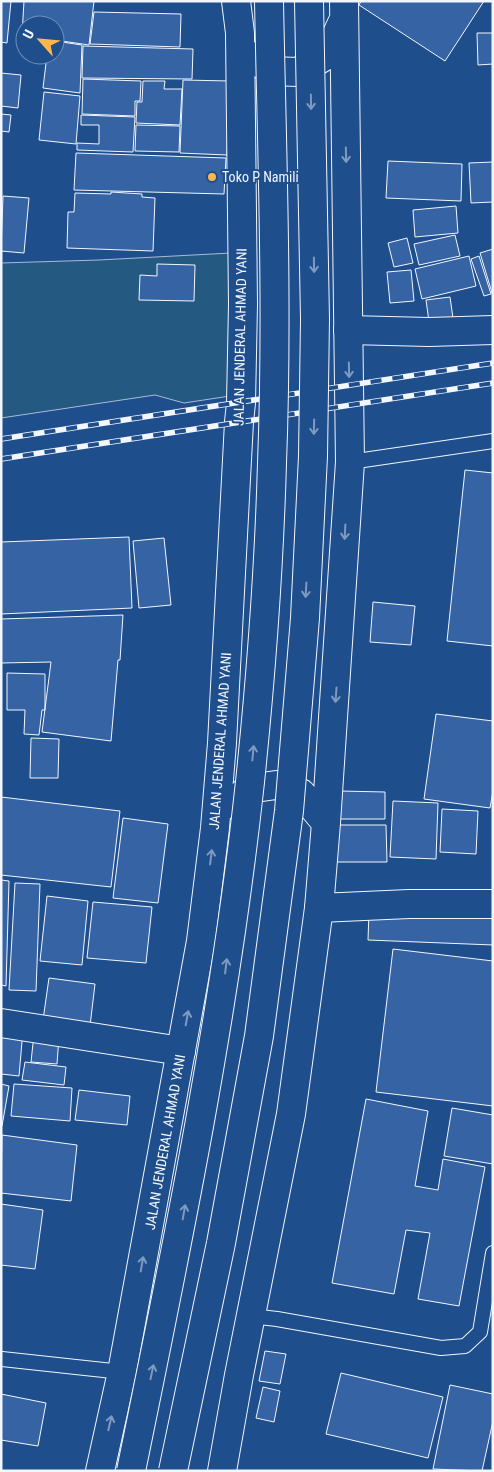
<svg xmlns="http://www.w3.org/2000/svg" width="494" height="1472" viewBox="0 0 494 1472" font-family="'Roboto Condensed',sans-serif">
<rect width="100%" height="100%" fill="#1f4e8c"/>
<path fill="#245a82" stroke="#a8bbd7" d="M231 253 230 396 184 403 155 395 1 418V263L99 260Z"/>
<path fill="#3563a3" stroke="#f2f6ff" d="M1 1H11L7 43 1 42Z
M24 1H94L89 45 55 40V25H25V36L22 35Z
M361 1H484L445 61 359 5Z
M94 12 181 14 180 47 90 44Z
M477 33H493V64L478 65Z
M55 41 82 45 80 93 43 88 47 55H55Z
M83 46 193 49 192 79 82 78Z
M1 73 21 75 18 108 1 106Z
M83 79 141 81 140 101H135V116L82 114Z
M183 80 230 81 227 155 180 153Z
M143 81H165L164 89H182L180 125 136 123 137 102H142Z
M44 92 80 96 76 144 39 140Z
M1 114 11 115 9 132 1 131Z
M81 115 135 117 133 152 77 150V143L99 144V125H81Z
M136 125 180 126 179 152 135 151Z
M76 153 226 158 224 194 74 190Z
M388 161 462 164 461 201 386 198Z
M493 162V202L471 203 469 163Z
M111 192 142 194V197L155 198 153 251 67 248 68 212H74L75 193 111 194Z
M3 196 29 198 24 253 1 251Z
M456 206 458 233 415 237 413 210Z
M455 235 460 256 419 265 414 244Z
M407 238 413 263 394 267 388 243Z
M493 249V296L480 253Z
M469 256 476 286 422 299 415 269Z
M479 256 491 294 484 296 471 259Z
M157 264 195 265 194 301 139 300 140 275 157 276Z
M411 270 414 301 390 303 387 272Z
M450 297 454 325 430 329 426 300Z
M465 470 493 473V646L447 641Z
M129 537 132 608 1 614V542Z
M164 538 171 605 139 608 133 541Z
M373 602 415 606 411 645 370 642Z
M123 615 120 660H118L111 741 42 732 51 662 1 663V619Z
M7 673 45 674V710H42L39 735 24 734 25 710H7Z
M436 714 493 721V791L490 808 424 799Z
M31 738 59 739 58 778H30Z
M340 791 385 792V819H340Z
M1 797 120 811 111 887 1 875Z
M393 801 438 803 436 859 390 857Z
M442 809 478 811 476 854 440 852Z
M123 818 168 824 158 903 113 898Z
M338 825H386L387 862H337Z
M1 880 9 881 6 986 1 985Z
M15 883 40 884 36 991 9 990Z
M47 896 88 901 82 965 40 961Z
M93 902 152 907 146 963 87 958Z
M369 912 493 917V945L368 940Z
M393 949 493 961V1106L376 1092Z
M49 978 95 984 90 1026 43 1020Z
M23 1030 19 1076 1 1074V1031Z
M34 1034 59 1037 57 1064 31 1062Z
M25 1062 66 1067 64 1085 22 1080Z
M1 1084 9 1086 2 1126H1Z
M14 1084 72 1088 70 1121 11 1116Z
M79 1090 130 1096 127 1125 75 1120Z
M366 1099 428 1111 415 1186 438 1190 443 1159 485 1167 459 1306 418 1299 430 1233 406 1230 394 1294 332 1283Z
M452 1108 493 1115V1164L444 1156Z
M2 1135 77 1145 71 1201 1 1193Z
M1 1204 43 1210 35 1269 1 1265Z
M265 1351 286 1354 280 1384 259 1381Z
M341 1373 443 1397 428 1458 326 1434Z
M450 1385 493 1394V1421L482 1471 433 1469Z
M263 1387 280 1391 274 1422 256 1418Z
M1 1394 46 1403 38 1446 1 1440Z"/>
<g fill="none" stroke-linecap="round" stroke-linejoin="round">
<g stroke="#f2f6ff" stroke-width="16">
<path id="lane" d="M350 462 493 441
M251 1316 277 1319 441 1348 465 1346 480 1332 493 1253
M2 1359 122 1372"/>
</g>
<g stroke="#f2f6ff" stroke-width="30">
<path id="street" d="M348 330 429 332 493 330
M319 908 409 904H493
M1 1023 181 1051"/>
</g>
<g stroke="#f2f6ff" stroke-width="30">
<path id="secondary" d="M253 56 270 71 298 72 327 55 342 23
M232 804 248 789 276 785 301 793 326 823
M100 1471 122 1372 201 941 215 828 222 743 239 422 241 403 243 304 240 33 236 1
M222 1471 239 1375 291 1114 319 908 326 823 350 462 344 1"/>
</g>
<use href="#lane" stroke="#1f4e8c" stroke-width="14"/>
<use href="#street" stroke="#1f4e8c" stroke-width="28"/>
<use href="#secondary" stroke="#1f4e8c" stroke-width="28"/>
<g stroke="#f2f6ff" stroke-width="5.5">
<path id="rail" d="M1 439 493 363
M1 459 493 383"/>
</g>
<use href="#rail" stroke="#1f4e8c" stroke-width="4" stroke-dasharray="11" stroke-linecap="butt"/>
<g stroke="#f2f6ff" stroke-width="30" stroke-linecap="butt">
<path id="highway-bridge" d="M131 1471C178 1242 225 1014 250 782 261 676 269 569 272 463 278 309 272 155 269 1
M173 1471 221 1243 259 1036 289 811 305 618 313 456 315 319 309 1"/>
</g>
<use href="#highway-bridge" stroke="#1f4e8c" stroke-width="28"/>
</g>
<defs><path id="oneway-shaft" d="M-6 0H5M1.5-3L5.5 0L1.5 3" fill="none" stroke-width="1.6" stroke-linecap="round" stroke-linejoin="round" transform="scale(1.25)"/></defs>
<g stroke="#7e9ac0">
<use href="#oneway-shaft" transform="translate(311 102) rotate(89)"/>
<use href="#oneway-shaft" transform="translate(346 155) rotate(89)"/>
<use href="#oneway-shaft" transform="translate(314 265) rotate(89)"/>
<use href="#oneway-shaft" transform="translate(349 370) rotate(89)"/>
<use href="#oneway-shaft" transform="translate(314 427) rotate(91)"/>
<use href="#oneway-shaft" transform="translate(345 532) rotate(93)"/>
<use href="#oneway-shaft" transform="translate(306 590) rotate(93)"/>
<use href="#oneway-shaft" transform="translate(336 695) rotate(94)"/>
<use href="#oneway-shaft" transform="translate(253 753) rotate(-85)"/>
<use href="#oneway-shaft" transform="translate(211 857) rotate(-83)"/>
<use href="#oneway-shaft" transform="translate(226 966) rotate(-83)"/>
<use href="#oneway-shaft" transform="translate(187 1018) rotate(-80)"/>
<use href="#oneway-shaft" transform="translate(184 1212) rotate(-80)"/>
<use href="#oneway-shaft" transform="translate(142 1264) rotate(-80)"/>
<use href="#oneway-shaft" transform="translate(152 1372) rotate(-78)"/>
<use href="#oneway-shaft" transform="translate(110 1423) rotate(-77)"/>
</g>
<circle fill="#ffb74d" stroke="#1f4e8c" stroke-width="2" cx="212" cy="177" r="5"/>
<g text-anchor="middle" stroke-width="4" stroke-linejoin="round" paint-order="stroke">
<g font-size="14" fill="#f2f6ff" stroke="#1f4e8c" text-anchor="start">
<text x="222" y="182">Toko P Namili</text>
</g>
<g font-size="14" fill="#f2f6ff" stroke="#1f4e8c">
<text transform="translate(240 337) rotate(-89)" y="5">JALAN JENDERAL AHMAD YANI</text>
<text transform="translate(220 741) rotate(-86)" y="5">JALAN JENDERAL AHMAD YANI</text>
<text transform="translate(165 1142) rotate(-80)" y="5">JALAN JENDERAL AHMAD YANI</text>
</g>
</g>
<rect width="494" height="1472" fill="none" stroke="#f2f6ff" stroke-width="5"/>
<g transform="translate(40 40) rotate(297)"><circle r="24" fill="#1f4e8c" stroke="#7391ba"/>
<path d="M0-4L9 19L0 12L-9 19Z" fill="#ffb74d"/>
<text y="-8" font-size="14" font-weight="bold" text-anchor="middle" fill="#f2f6ff">U</text>
</g>
</svg>
